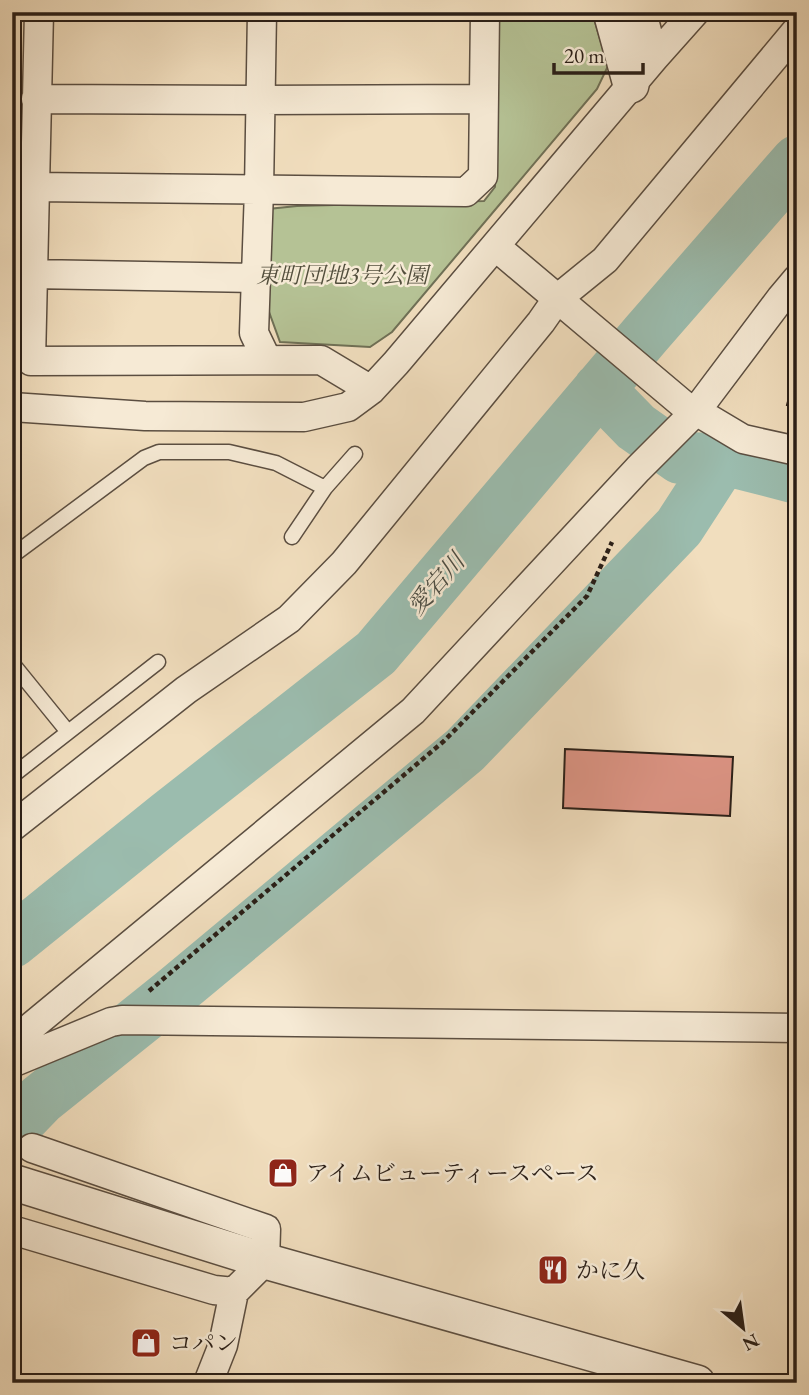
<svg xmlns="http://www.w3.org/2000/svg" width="809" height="1395" viewBox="0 0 809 1395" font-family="'EB Garamond','Noto Serif JP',serif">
<rect width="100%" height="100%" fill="#f1debe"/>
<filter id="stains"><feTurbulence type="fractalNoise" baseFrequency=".00286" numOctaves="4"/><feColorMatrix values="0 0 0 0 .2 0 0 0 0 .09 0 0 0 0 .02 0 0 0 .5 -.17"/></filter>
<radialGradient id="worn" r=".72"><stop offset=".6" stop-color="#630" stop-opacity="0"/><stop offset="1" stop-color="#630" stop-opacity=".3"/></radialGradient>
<path fill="#b5c295" stroke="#6f7056" stroke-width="2" d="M499 12H592L608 66 597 89 392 332 370 347 280 342 268 309V209L297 206 484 201 495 187Z"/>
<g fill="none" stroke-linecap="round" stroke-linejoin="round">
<path stroke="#9bbcae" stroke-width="52" d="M599 389 636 427 680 458 723 459 797 478
M12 942 167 817 376 653 646 334 797 161
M12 1129 41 1099 172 994 465 750 679 527 723 459"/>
</g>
<path fill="#de9586" stroke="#291e17" stroke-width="2" d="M797 368V408L787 405Z
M565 749 733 757 730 816 563 808Z"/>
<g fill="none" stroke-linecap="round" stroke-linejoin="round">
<g stroke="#5b4e41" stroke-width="17">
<path id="service" d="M292 537 325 488 355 454
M12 556 144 458 159 452H229L276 463 325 488
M12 663 68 732
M12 776 158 662"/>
</g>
<g stroke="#5b4e41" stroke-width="31">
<path id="minor" d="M39 12 31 361 321 360 371 390
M262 12 259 190 254 333 267 360
M642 12 654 58
M36 99 261 100 484 99
M35 187 466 192 483 176 485 12
M495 246 685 406 696 411 743 439 797 451
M33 274 256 278
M12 407 145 416 304 417 348 407 371 390 396 363 654 58 695 12
M12 827 186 690 289 619 344 563 541 322 557 299 605 260 797 30
M12 1053 32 1026 413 711 638 469 696 411 781 298 797 279
M12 1063 111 1022 122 1020 797 1028
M32 1148 266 1229 265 1261 234 1292 223 1345 208 1383
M12 1230 214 1290 234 1292"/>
</g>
<g stroke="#5b4e41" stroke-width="38">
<path id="tertiary" d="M611 12 631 85
M12 1182 265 1261 697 1383"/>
</g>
<path stroke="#291e17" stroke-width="4.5" stroke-dasharray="5 3.5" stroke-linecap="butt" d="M149 991 444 741 587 596 612 542"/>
<use href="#service" stroke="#f6ead5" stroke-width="14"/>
<use href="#minor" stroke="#f6ead5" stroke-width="28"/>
<use href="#tertiary" stroke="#f6ead5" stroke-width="35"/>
</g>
<defs>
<g id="shop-square" transform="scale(1.575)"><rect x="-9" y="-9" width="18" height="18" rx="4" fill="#8f2418" stroke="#f6ead5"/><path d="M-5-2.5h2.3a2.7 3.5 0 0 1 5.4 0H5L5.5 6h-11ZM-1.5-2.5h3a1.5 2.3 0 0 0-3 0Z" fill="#fff"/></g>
<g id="restaurant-square" transform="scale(1.575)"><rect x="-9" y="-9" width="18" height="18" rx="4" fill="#8f2418" stroke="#f6ead5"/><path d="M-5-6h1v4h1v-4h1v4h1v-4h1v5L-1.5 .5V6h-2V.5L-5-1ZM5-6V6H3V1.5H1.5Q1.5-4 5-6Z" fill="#fff"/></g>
</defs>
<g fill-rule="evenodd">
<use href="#shop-square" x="283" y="1173"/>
<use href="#restaurant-square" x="553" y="1270"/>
<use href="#shop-square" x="146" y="1343"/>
</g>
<g text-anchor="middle" stroke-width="5" stroke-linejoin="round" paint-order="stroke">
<g font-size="23" font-style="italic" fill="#534f3d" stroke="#f6ead5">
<text x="342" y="283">東町団地3号公園</text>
</g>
<g font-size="23" fill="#291e17" stroke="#f6ead5" text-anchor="start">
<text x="306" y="1181">アイムビューティースペース</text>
<text x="576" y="1278">かに久</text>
<text x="169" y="1351">コパン</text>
</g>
<g font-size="24" font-style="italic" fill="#4b4d44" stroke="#f6ead5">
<text transform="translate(436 584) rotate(-49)" y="8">愛宕川</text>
</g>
</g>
<rect width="809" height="1395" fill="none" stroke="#f1debe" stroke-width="42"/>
<rect x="14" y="14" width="781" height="1367" fill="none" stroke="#291e17" stroke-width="3.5"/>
<rect x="21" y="21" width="767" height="1353" fill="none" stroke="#291e17" stroke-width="2"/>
<g transform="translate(743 1328) rotate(151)" stroke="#f6ead5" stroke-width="5" paint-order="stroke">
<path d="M0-5L12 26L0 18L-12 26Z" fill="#291e17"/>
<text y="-10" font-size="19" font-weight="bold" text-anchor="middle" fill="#291e17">N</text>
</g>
<path d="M554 63v10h89v-10" fill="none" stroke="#291e17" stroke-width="3.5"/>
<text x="564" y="63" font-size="21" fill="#291e17" stroke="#f6ead5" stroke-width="5" paint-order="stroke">20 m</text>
<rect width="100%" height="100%" filter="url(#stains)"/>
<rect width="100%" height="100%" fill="url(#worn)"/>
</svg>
